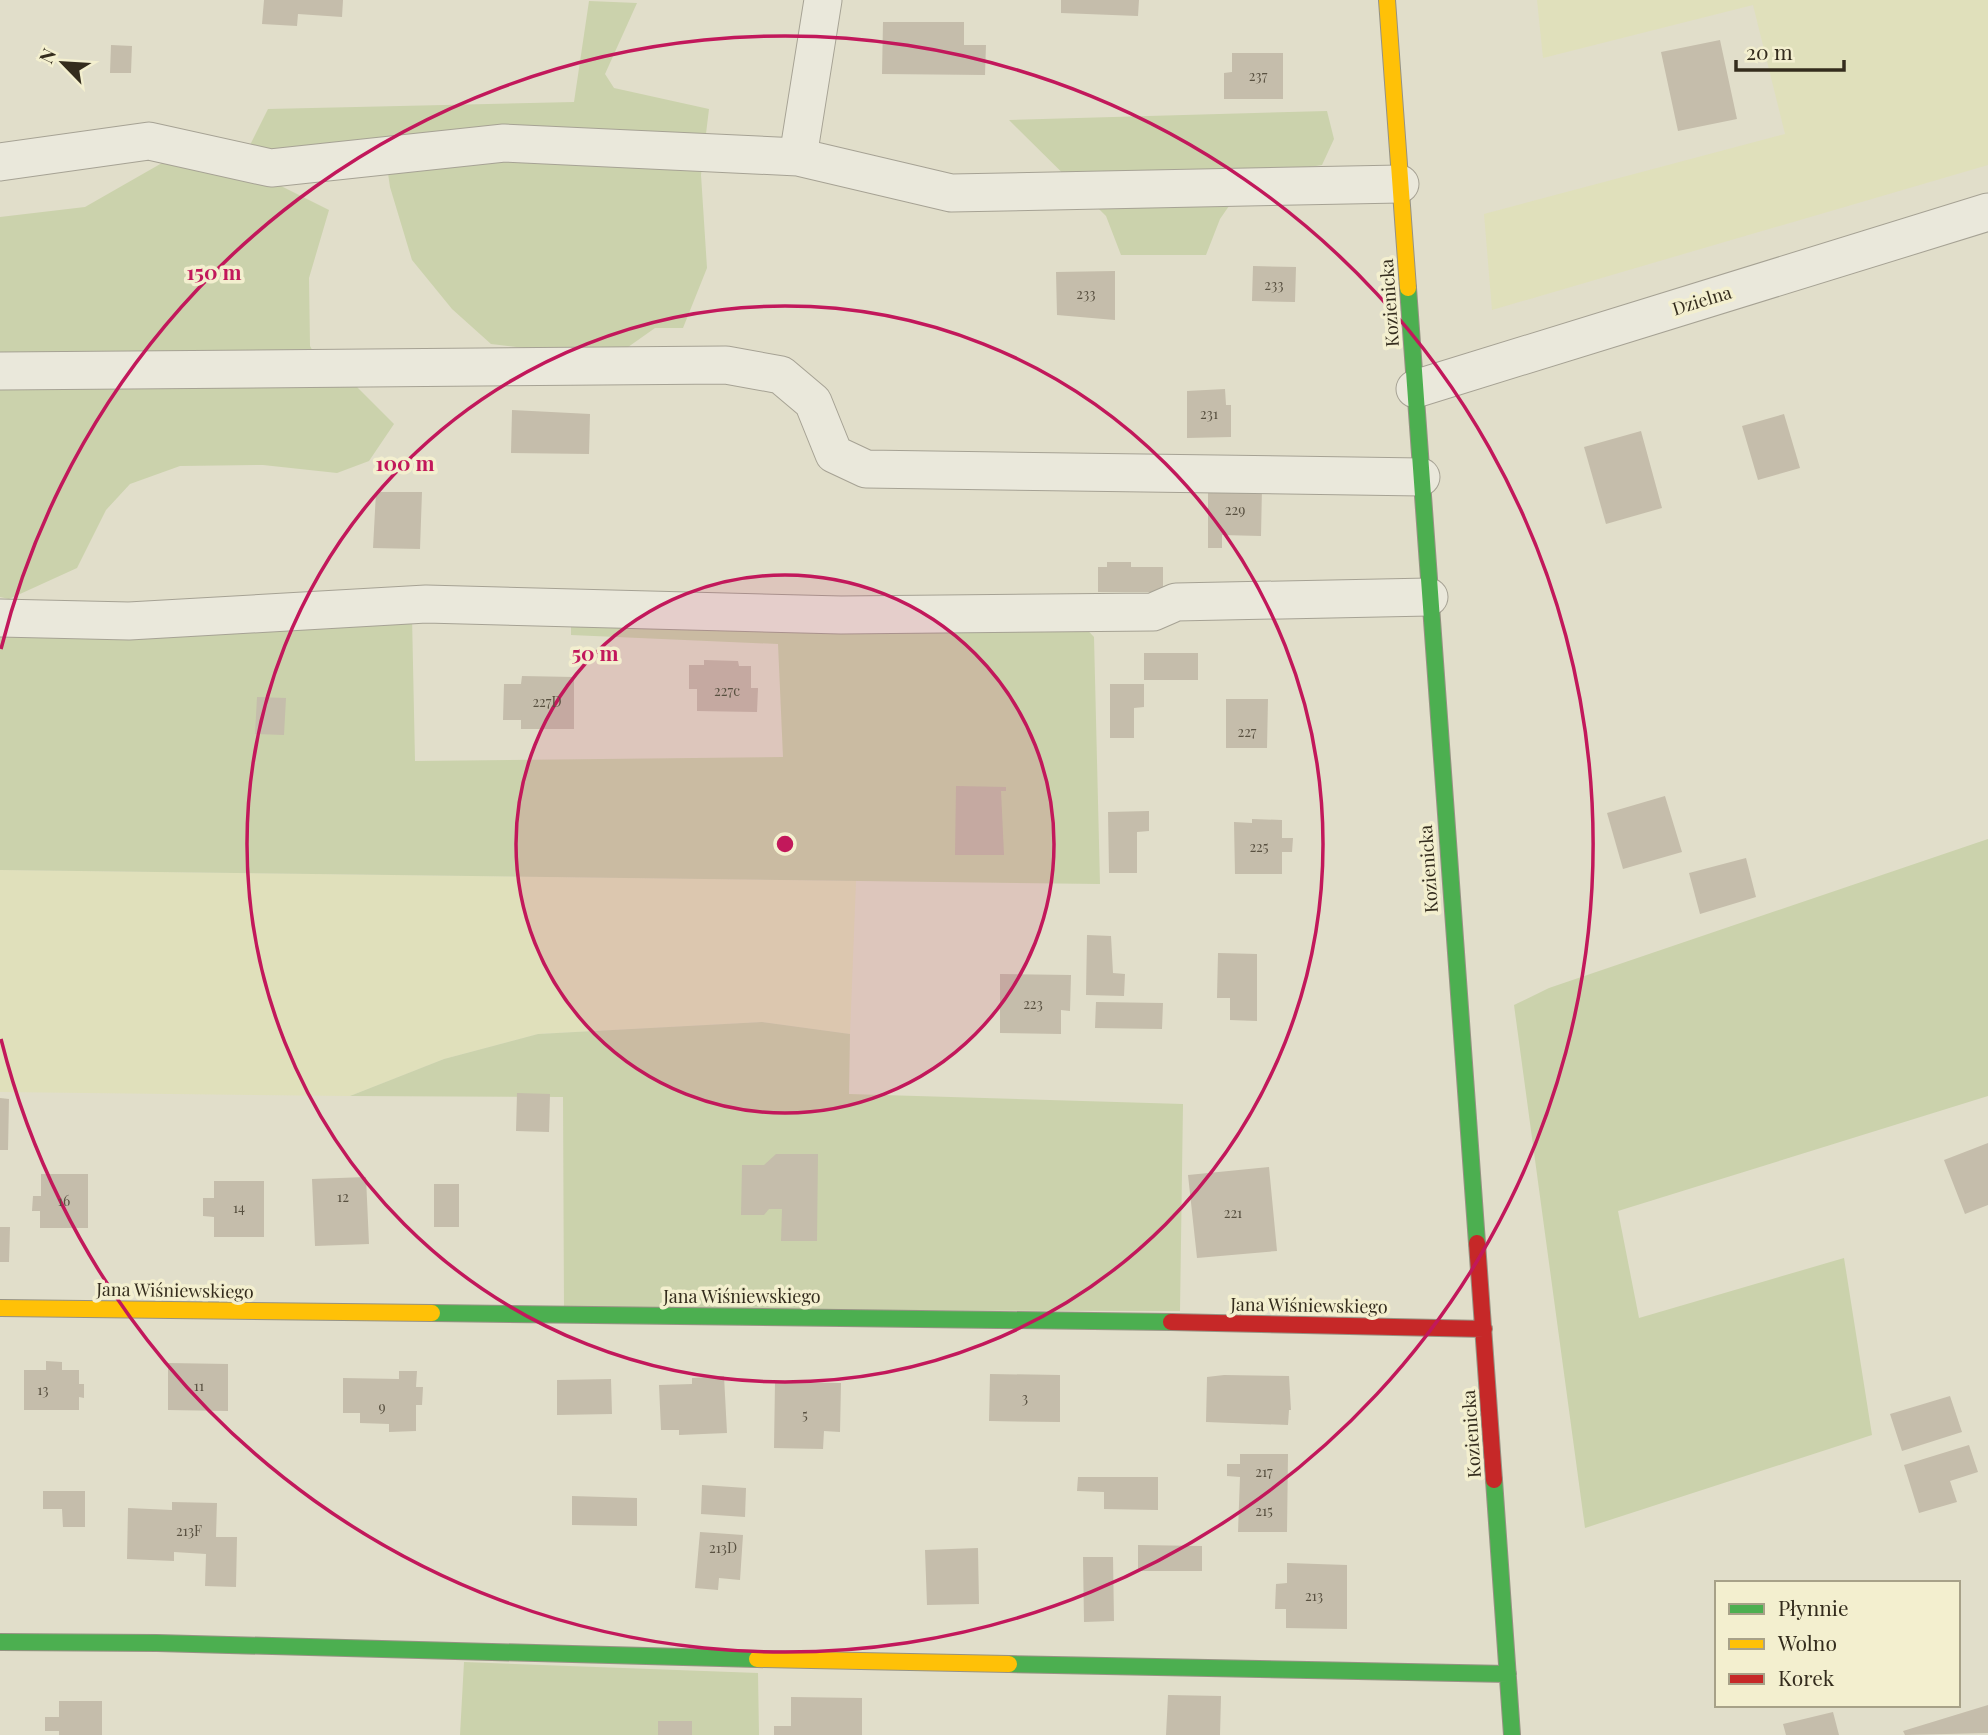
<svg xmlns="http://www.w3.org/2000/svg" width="1988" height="1735" viewBox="0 0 1988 1735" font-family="'Playfair Display',serif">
<rect width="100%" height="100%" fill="#e1deca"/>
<path fill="#e0e0bb" d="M1537 0H1988V165L1492 310 1484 214 1785 134 1753 5 1543 58Z
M0 870 856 881 850 1034 762 1022 538 1034 444 1059 350 1096 0 1092Z"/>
<path fill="#cbd2ac" d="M589 1 637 3 605 74 614 88 709 109 701 175 707 268 683 328H655L621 352 582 355 491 344 452 309 412 260 390 187 384 146 297 154 250 145 268 109 574 102Z
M1327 111 1334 139 1322 165 1249 177 1220 219 1206 255H1121L1106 216 1009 120Z
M162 163 213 165 279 185 329 210 309 278 310 346 330 382 357 387 394 424 369 461 337 473 263 465 180 466 130 484 106 510 77 568 9 599 0 597V217L85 207Z
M412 616 415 761 783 757 778 644 571 635V619L1079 621 1094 637 1100 884 0 870V630Z
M1988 839V1096L1618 1211 1639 1318 1844 1258 1872 1435 1585 1528 1514 1005 1549 988Z
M762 1022 850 1034 849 1094 1183 1104 1180 1311 564 1310 563 1097 350 1096 444 1059 538 1034Z
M464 1662 758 1673 759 1735H460Z"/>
<path fill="#c5bdab" d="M264 0H343L342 17 298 14 297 26 262 24Z
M1061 0H1139L1138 16 1061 13Z
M883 22H964V45H986L985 75 882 74Z
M1720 40 1737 119 1678 131 1661 52Z
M111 45 132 46 131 73H110Z
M1232 53H1283V99H1224V73L1232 72Z
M1253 266 1296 267 1295 302 1252 301Z
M1115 271V320L1057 315 1056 272Z
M1225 389 1226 405H1231V437L1187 438V391Z
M512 410 590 414 589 454 511 453Z
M1784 414 1800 468 1758 480 1742 426Z
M1641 431 1662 508 1606 524 1584 447Z
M1208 486 1262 487 1261 536 1222 535V548H1208Z
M376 492H422L420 549 373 548Z
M1107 562H1131V567H1163V592H1098V567H1107Z
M1144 653H1198V680H1144Z
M704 660 738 661 739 666H751V688H758L757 712 697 711V689H689V665H704Z
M522 676 574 677V729H521V720H503L504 684H521Z
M1110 684H1144V707L1134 708V738H1110Z
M257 697 286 698 284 735 255 734Z
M1226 699H1268L1267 748H1226Z
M956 786 1006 787V791H1001L1004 855H955Z
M1665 796 1682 852 1623 869 1607 813Z
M1149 811V831L1137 832V873H1109L1108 812Z
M1252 819 1282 820V838H1293L1292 852H1282V874H1235L1234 822 1252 823Z
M1746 858 1756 897 1700 914 1689 873Z
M1087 935 1111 936 1113 973 1125 974 1124 996 1086 995Z
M1218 953 1257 954V1021L1230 1020V998H1217Z
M1000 974 1071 975 1070 1011 1061 1010V1034L1000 1033Z
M1096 1002 1163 1003 1162 1029 1095 1028Z
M517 1093 550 1094 549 1132 516 1131Z
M0 1098 9 1099 8 1150H0Z
M1988 1143V1205L1965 1214 1944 1160Z
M776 1154H818L817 1241H781L782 1209H769L764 1215H741L742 1165H764Z
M1269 1167 1277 1251 1197 1258 1188 1175Z
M41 1174H88V1228H40V1211H32L33 1196H41Z
M366 1177 369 1244 315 1246 312 1179Z
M214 1181H264V1237H214V1217L203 1216V1198H214Z
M434 1184H459V1227H434Z
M0 1227H10L9 1262H0Z
M46 1361 62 1362V1370H79V1384H84V1398L79 1397V1410H24V1370H46Z
M168 1363 228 1364V1411L168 1410Z
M399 1371H417L416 1387H423L422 1405H416V1431L389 1432V1424L360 1423V1413H343V1378L399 1379Z
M990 1374 1060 1375V1422L989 1421Z
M1224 1375 1289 1376 1291 1410H1289L1288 1425 1206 1422 1207 1377Z
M724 1376 727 1433 679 1435V1430H661L659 1385 692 1384V1378Z
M611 1379 612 1414 557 1415V1380Z
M775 1382 841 1383 840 1432 824 1431 823 1449 774 1448Z
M1950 1396 1962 1432 1902 1451 1890 1414Z
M1969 1445 1978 1472 1950 1481 1957 1502 1919 1513 1904 1465Z
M1240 1454H1288L1287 1532H1238L1240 1477 1227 1476V1464H1240Z
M1078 1477H1158V1510L1104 1509V1492L1077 1491Z
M702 1485 746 1488 745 1517 701 1514Z
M43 1491H85V1527H63L62 1509H43Z
M572 1496 637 1498V1526L572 1525Z
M172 1502 217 1503 216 1537H237L236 1587 205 1586 206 1554 174 1552V1561L127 1559 128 1508 172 1510Z
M700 1532 743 1535 740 1580 719 1578 718 1590 695 1588Z
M1138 1545 1202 1546V1571H1138Z
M978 1548 979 1604 927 1605 925 1550Z
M1083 1557H1113L1114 1621 1084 1622Z
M1287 1563 1347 1565V1629L1286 1628V1609H1275L1276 1584 1287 1583Z
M1168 1695 1221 1696 1220 1735H1166Z
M791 1697 862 1698V1735H774V1726H791Z
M59 1701H102V1735H59V1731H45V1717H59Z
M1988 1705V1733L1905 1735 1903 1731Z
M1833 1712 1839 1735H1786L1783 1724Z
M658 1721H692V1735H658Z"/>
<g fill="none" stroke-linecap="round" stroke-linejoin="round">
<g stroke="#a6a294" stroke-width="39">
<path id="street" d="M798 157 823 0
M0 162 149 141 271 168 504 143 798 157 951 193 1400 184
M0 371 726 365 781 375 813 402 834 454 866 469 1421 477
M1415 389 1988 212
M0 618 129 621 426 604 841 615 1153 612 1176 602 1429 597"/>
</g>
<g stroke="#969283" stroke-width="18">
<path id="fast" d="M1408 288 1477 1243
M432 1313 1171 1322
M1494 1480 1512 1735
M0 1642 157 1643 757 1659
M1009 1664 1508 1674"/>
</g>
<g stroke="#969283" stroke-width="18">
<path id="slow" d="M1387 0 1408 288
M0 1308 432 1313
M757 1659 1009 1664"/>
</g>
<g stroke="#969283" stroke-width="18">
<path id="jam" d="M1477 1243 1494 1480
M1171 1322 1484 1329"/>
</g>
<use href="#street" stroke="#eae8db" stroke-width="37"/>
<use href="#fast" stroke="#4caf50" stroke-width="16"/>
<use href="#slow" stroke="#ffc107" stroke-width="16"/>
<use href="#jam" stroke="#c62828" stroke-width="16"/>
</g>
<circle cx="785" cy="844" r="269" fill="#c2185b" fill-opacity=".12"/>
<g fill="none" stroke="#c2185b" stroke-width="3.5">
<circle cx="785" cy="844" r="269"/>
<circle cx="785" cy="844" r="538"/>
<path d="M1 649A808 808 0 1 1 1 1039"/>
</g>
<g text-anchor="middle" stroke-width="7" stroke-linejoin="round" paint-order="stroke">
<g font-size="14" fill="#585040">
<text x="1258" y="81">237</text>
<text x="1274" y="290">233</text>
<text x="1086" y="299">233</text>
<text x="1209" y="419">231</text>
<text x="1235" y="515">229</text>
<text x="727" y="696">227c</text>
<text x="547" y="707">227D</text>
<text x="1247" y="737">227</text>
<text x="1259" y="852">225</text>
<text x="1033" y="1009">223</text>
<text x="343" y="1202">12</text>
<text x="64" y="1206">16</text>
<text x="239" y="1213">14</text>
<text x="1233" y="1218">221</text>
<text x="199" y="1391">11</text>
<text x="43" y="1395">13</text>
<text x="1025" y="1403">3</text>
<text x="382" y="1412">9</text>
<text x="805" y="1420">5</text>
<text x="1264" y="1477">217</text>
<text x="1264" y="1516">215</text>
<text x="189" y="1536">213F</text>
<text x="723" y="1553">213D</text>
<text x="1314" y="1601">213</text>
</g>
<g font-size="18" fill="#342c1d" stroke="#f3efcf">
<text transform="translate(1702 301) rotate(-17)" y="6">Dzielna</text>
<text transform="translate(1390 303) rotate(-94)" y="6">Kozienicka</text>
<text transform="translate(1429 869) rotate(-94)" y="6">Kozienicka</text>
<text transform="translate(175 1291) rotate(1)" y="6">Jana Wiśniewskiego</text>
<text x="742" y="1303">Jana Wiśniewskiego</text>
<text transform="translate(1309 1306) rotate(1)" y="6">Jana Wiśniewskiego</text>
<text transform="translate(1472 1434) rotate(-94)" y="6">Kozienicka</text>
</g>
</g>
<circle cx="785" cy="844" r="10" fill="#c2185b" stroke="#f3efcf" stroke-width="3.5"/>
<g font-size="21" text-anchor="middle" font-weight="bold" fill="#c2185b" stroke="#f3efcf" stroke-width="7" stroke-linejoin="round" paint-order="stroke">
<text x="214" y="280">150 m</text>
<text x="405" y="471">100 m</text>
<text x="595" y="661">50 m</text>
</g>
<rect x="1715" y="1581" width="245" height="126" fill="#f3efcf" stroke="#a7a188" stroke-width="2"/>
<rect x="1729" y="1604" width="35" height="10" fill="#4caf50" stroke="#a7a188" stroke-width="2"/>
<text x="1778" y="1616" font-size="21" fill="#342c1d">Płynnie</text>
<rect x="1729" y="1639" width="35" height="10" fill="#ffc107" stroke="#a7a188" stroke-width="2"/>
<text x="1778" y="1651" font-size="21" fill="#342c1d">Wolno</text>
<rect x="1729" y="1674" width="35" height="10" fill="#c62828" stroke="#a7a188" stroke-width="2"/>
<text x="1778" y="1686" font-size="21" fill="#342c1d">Korek</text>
<g transform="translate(63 63) rotate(295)" stroke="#f3efcf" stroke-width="5" paint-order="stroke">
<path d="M0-5L12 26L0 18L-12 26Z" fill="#342c1d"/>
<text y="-10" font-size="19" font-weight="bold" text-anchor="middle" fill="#342c1d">N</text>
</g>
<path d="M1736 60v10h108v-10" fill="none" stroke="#342c1d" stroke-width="3.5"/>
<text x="1746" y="60" font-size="21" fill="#342c1d" stroke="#f3efcf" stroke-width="5" paint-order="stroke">20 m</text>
</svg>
